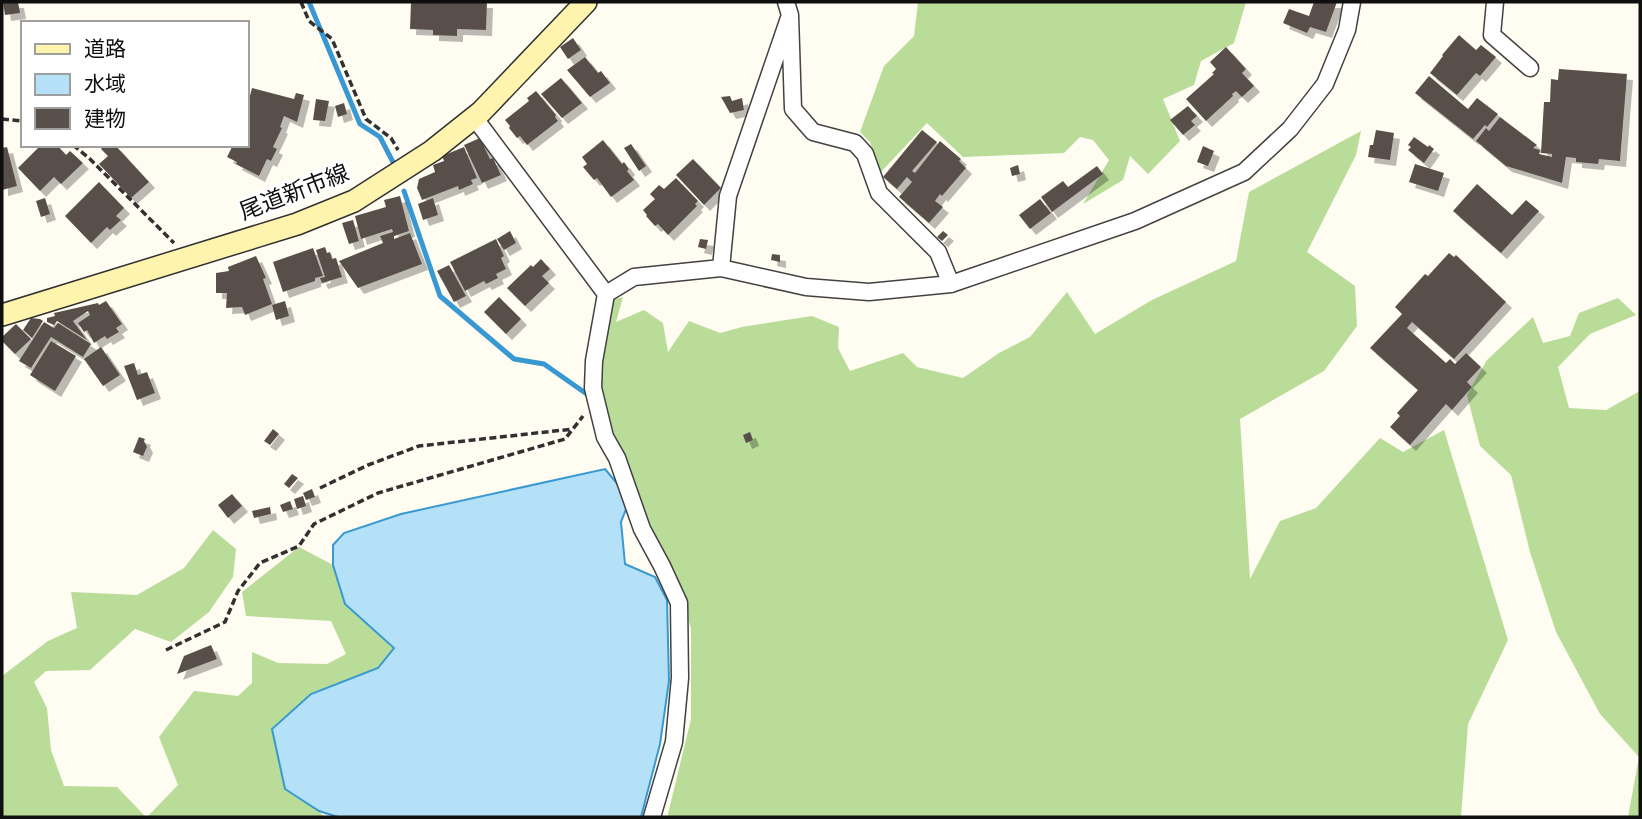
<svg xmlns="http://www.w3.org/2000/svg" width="1642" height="819" viewBox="0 0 1642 819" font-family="'Crimson Pro','Noto Sans JP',serif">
<defs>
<filter id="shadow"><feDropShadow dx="6" dy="6" stdDeviation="0" flood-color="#0004"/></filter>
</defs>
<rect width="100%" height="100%" fill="#fffcf2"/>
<path fill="#b9dd98" d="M918 2H1246L1234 43 1201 61 1194 85 1163 99 1180 141 1148 174 1130 156 1123 180 1083 204 1109 160 1093 140 1080 137 1064 153 963 157 927 123 879 174 870 142 860 132 884 66 914 36Z
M1361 131 1356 155 1307 252 1355 286 1357 326 1324 371 1240 419 1250 579 1280 521 1316 508 1380 438 1403 452 1444 430 1508 640 1468 724 1461 817H669L668 814 691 719V628L670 566 635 501 606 425 600 384 603 351 590 328 597 304 623 297 616 322 644 310 663 323 668 352 689 321 720 333 742 327 812 316 839 327 838 348 850 371 903 353 917 367 963 378 999 353 1030 337 1067 292 1095 334 1152 300 1236 261 1249 192Z
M1618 298 1636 315 1590 334 1558 367 1569 408 1606 410 1640 391V817H1628L1639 757 1600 714 1556 632 1530 552 1511 475 1480 446 1467 395 1487 360 1533 317 1543 343 1570 336 1579 313Z
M213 530 236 549 233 577 209 612 171 642 135 629 90 670 46 671 34 682 47 708 51 750 64 786 117 787 146 817H2V676L48 641 77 628 71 592 137 595 184 568Z
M299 547 333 565 345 604 395 648 378 668 311 694 285 789 319 811 324 817H147L178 785 159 737 194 691 238 696 252 683V652L278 663 327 664 346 654 331 621 246 616 242 592Z"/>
<path fill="#b4e1f8" stroke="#3899d2" stroke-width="2" d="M605 469 630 499 621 522 625 564 655 577 667 600 669 681 660 744 641 817H338L319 811 285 789 272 729 311 694 378 668 394 648 345 604 333 565V545L344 533 401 514Z"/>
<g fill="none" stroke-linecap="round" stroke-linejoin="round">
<path stroke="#3899d2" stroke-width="5" d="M309 2 360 124 380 137 395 166
M404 191 440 296 514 359 544 364 591 397"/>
</g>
<path fill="#59504b" filter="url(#shadow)" d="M3 2H18L20 13 5 15Z
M411 2H487L486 30 457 29V36L433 35V30L410 29Z
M1314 2H1337L1326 32 1310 27 1307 33 1283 23 1289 9 1309 16Z
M1459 35 1476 50 1481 45 1496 57 1480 76 1476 73 1457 95 1430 73 1443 56 1442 55Z
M573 38 581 50 568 59 560 47Z
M1226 47 1246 69 1242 73 1254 86 1242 97 1236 91 1232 94 1233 96 1206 121 1186 99 1214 74 1212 73 1216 69 1210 62Z
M585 57 598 73 601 71 610 83 590 97 567 70Z
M1559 69 1627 74 1620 161 1599 159 1598 164 1576 162V158L1566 157 1562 183 1506 166 1476 141 1486 128 1489 131 1500 117 1537 145 1533 148 1540 150 1539 154 1552 157V154L1541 153 1544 102H1550L1551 79 1558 80Z
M1429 76 1468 109 1477 98 1498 114 1487 127 1485 125 1473 139 1415 93Z
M561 78 582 103 562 118 541 94Z
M252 88 294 99 296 93 304 95 297 122 284 116 280 127 282 128 273 147 277 149 271 161 267 159 259 176 236 164 237 162 227 157 233 145H247V107Z
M536 91 556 115 555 117 558 121 527 145 520 136 517 138 509 128 510 126 505 120 529 101 527 98Z
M730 96 732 101 742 98 744 110 730 113 721 97Z
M316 99 329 101 325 121 313 120Z
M344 103 347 114 338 117 335 106Z
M1188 106 1197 116 1191 121 1195 125 1183 135 1170 120Z
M922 130 937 142 912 171 915 173 940 141 961 159 959 161 966 168 942 196 940 194 935 201 943 207 929 223 899 197 912 182 907 177 897 189 883 177Z
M1376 130 1394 133 1390 160 1368 157 1370 145H1373Z
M1414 137 1428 147 1429 145 1434 149 1424 163 1408 150 1411 147 1408 145Z
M480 138 490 159 493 158 501 175 482 183 464 145Z
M603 140 622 164 624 162 629 169 627 171 634 180 611 197 597 178 594 180 583 167 587 164 582 157Z
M631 144 646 166 639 171 624 148Z
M41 145 45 147 47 145H57L66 155 70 151 83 163 61 184 54 177 40 191 18 168Z
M104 145H115L149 182 131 198 99 164 108 156 101 149Z
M1203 146 1214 151 1208 166 1197 162Z
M7 147 17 186 2 190V148Z
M464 147 477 178 471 180 473 184 459 190 458 186 422 200 417 188 419 179 435 172 433 165 444 161 442 156Z
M693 159 721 188 704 205 676 175Z
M1415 164 1444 173 1438 191 1409 182Z
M1018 165 1020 174 1012 176 1010 168Z
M1097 166 1103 174 1052 212 1041 197 1063 181 1068 187Z
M676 178 698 201 695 204 697 206 668 235 658 224 655 226 646 216 647 215 643 210 655 199 650 194 659 185 664 189Z
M99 182 124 208 116 216 121 220 110 230 107 227 91 243 65 216Z
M1477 184 1512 215 1526 200 1539 211 1501 253 1453 211Z
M400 196 409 231 394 236V239L410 233 422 264 358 288 339 261 383 243 380 236 393 232 392 229 361 239 355 216 386 207 384 200Z
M45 198 50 214 41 217 36 201Z
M433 198 438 215 423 220 418 204Z
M1040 199 1051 213 1030 229 1019 215Z
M353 220 359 241 349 244 342 223Z
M510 231 516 243 504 250 497 239Z
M943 231 948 235 942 241 937 237Z
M496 239 504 256 501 258 506 269 496 274 498 278 486 284 484 281 465 291 450 262Z
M700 239 708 240 706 249 698 247Z
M325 247 327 253 330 252 332 259 336 258 342 277 322 283 320 278 325 277 316 250Z
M313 248 323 276 315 278V281L283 292 273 262Z
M1449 253 1454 257 1456 255 1506 302 1454 359 1412 322 1407 328 1446 363 1450 359 1455 364 1466 353 1481 367 1467 382 1472 387 1452 410 1446 404 1410 445 1390 427 1400 416 1397 413 1418 390 1370 348 1402 314 1395 307 1425 274 1428 276Z
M772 254 780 255V262L771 260Z
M256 256 266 278 263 279 272 304 245 315 242 307 226 308 227 293H216V273L229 271 228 267Z
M541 259 550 269 542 276 549 283 525 306 507 288 531 265 533 267Z
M449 265 466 296 454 302 437 271Z
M499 297 521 319 506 334 484 312Z
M106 301 122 324 116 328 119 332 107 339 105 336 94 343 87 330 84 332 78 323 90 315 88 311 73 321 87 340 57 321 54 325 47 322V318L55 316 54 313 98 303 99 305Z
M285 301 289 316 276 320 272 305Z
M31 318 40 319 43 321 32 338 23 330Z
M44 322 54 328 58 323 91 344 83 357 51 337 31 368 19 361Z
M16 324 31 339 15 354 2 341V337Z
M51 341 76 356 55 391 30 375Z
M101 347 120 375 103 386 84 359Z
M134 363 138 375 147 372 155 393 137 400 124 366Z
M273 429 279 434 270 445 264 441Z
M750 432 753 440 746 443 743 435Z
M139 437 145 439 144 441 147 447 143 456 133 452Z
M292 474 298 478 289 488 284 484Z
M312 489 315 497 306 500 303 493Z
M232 494 242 506 228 518 218 505Z
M303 496 306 506 297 509 294 499Z
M290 501 293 509 283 512 280 505Z
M270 507 271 514 254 518 252 511Z
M211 645 217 659 177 674 184 656Z"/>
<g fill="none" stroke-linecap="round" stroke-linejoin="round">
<g stroke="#424242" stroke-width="19">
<path id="minor" d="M1495 2 1492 35 1530 68
M790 15 793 109 813 132 855 143 865 154 879 193 938 252 951 284
M474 117 606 294 594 361 593 388 605 437 617 458 642 529 662 566 679 603 680 678 674 742 652 817
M721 268 728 196 790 15 786 2
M606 294 634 277 721 268 806 287 869 292 951 284 1135 221 1244 172 1290 129 1325 84 1347 30 1352 2"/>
</g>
<g stroke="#313131" stroke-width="24">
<path id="secondary" d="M2 315 297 224 354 201 432 151 481 112 586 2"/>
</g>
<path stroke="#313131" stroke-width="3.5" stroke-dasharray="7 3.5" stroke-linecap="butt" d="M301 2 309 21 332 39 366 119 391 138 398 150
M2 119 23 121
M73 145 90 159 174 243
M320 488 368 465 419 446 573 429
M166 650 225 622 238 591 260 563 299 546 314 524 378 493 565 439 583 416"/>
<use href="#minor" stroke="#fff" stroke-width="16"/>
<use href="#secondary" stroke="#fff4ad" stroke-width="21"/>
</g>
<g text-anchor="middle" stroke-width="7" stroke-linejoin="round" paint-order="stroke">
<g font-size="23" fill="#0f0f0f" stroke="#fff">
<text transform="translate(294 192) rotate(-21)" y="8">尾道新市線</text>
</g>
</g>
<rect width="1642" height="819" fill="none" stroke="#0f0f0f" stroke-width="7"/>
<rect x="21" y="21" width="228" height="126" fill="#ffffff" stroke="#9f9f9f" stroke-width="2"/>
<rect x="35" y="44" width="35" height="10" fill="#fff4ad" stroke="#9f9f9f" stroke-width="2"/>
<text x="84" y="56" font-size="21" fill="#0f0f0f">道路</text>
<rect x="35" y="74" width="35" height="21" fill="#b4e1f8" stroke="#9f9f9f" stroke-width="2"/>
<text x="84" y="91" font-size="21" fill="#0f0f0f">水域</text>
<rect x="35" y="108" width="35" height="21" fill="#59504b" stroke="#9f9f9f" stroke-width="2"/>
<text x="84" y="126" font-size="21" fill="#0f0f0f">建物</text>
</svg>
